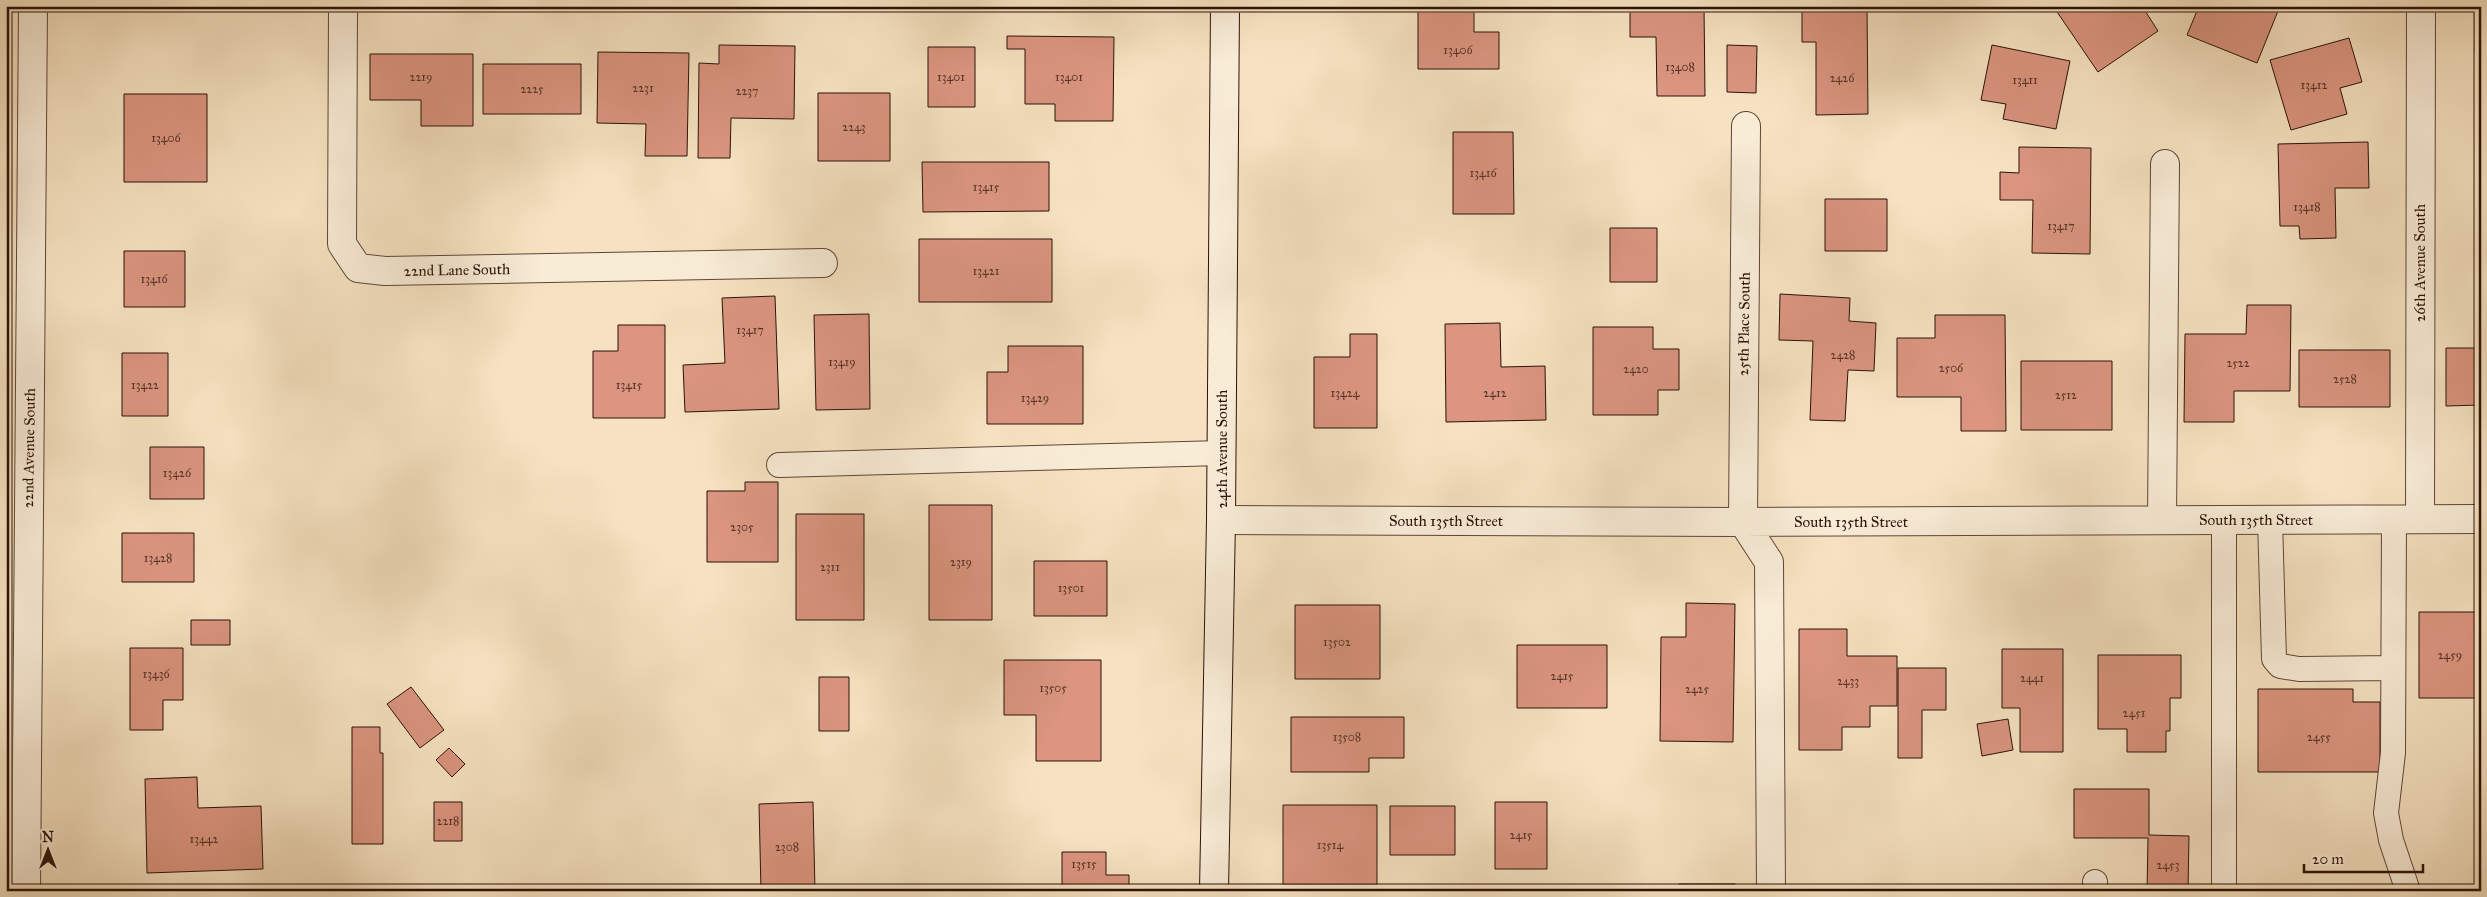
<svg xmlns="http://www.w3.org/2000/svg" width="2487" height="897" viewBox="0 0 2487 897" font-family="'IM FELL Great Primer',serif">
<rect width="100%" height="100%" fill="#f6e2c1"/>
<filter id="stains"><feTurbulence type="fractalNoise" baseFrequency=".004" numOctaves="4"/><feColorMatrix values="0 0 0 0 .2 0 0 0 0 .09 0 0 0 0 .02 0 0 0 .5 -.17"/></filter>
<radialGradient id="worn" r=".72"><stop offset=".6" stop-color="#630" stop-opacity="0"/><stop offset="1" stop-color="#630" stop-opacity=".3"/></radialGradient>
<path fill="#db9580" stroke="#2b1208" d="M1418 6H1474V32H1499V69H1418Z
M1630 6H1704L1705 96H1657L1656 37H1630Z
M1802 6H1867L1868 114 1816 115V42H1802Z
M2053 6H2142L2158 31 2098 72Z
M2199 6H2280L2257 63 2187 35Z
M2475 6H2481V54H2475Z
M1007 36 1114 37 1113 121H1055V104H1025V49H1007Z
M2349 38 2362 82 2340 88 2347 114 2291 130 2270 60Z
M719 45 795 46 794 119 731 118 730 158H698L699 63 719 64Z
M1727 45 1757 46 1756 93 1727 92Z
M1992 45 2070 61 2056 129 2003 119 2006 104 1981 100Z
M928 47H975V107H928Z
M598 52 689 53 687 156H645L646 124 597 123Z
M370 54H473V126H421V100H370Z
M483 64H581V114H483Z
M818 93H890V161H818Z
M124 94H207V182H124Z
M1453 132H1513L1514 214H1453Z
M2368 142 2369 188H2335L2336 238 2300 239 2299 226H2280L2278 144Z
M2019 147 2091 148 2090 254 2032 253 2033 200H2000V172L2019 173Z
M922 162H1049V211L923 212Z
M1825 199H1887V251H1825Z
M1610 228H1657V282H1610Z
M919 239H1052V302H919Z
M124 251H185V307H124Z
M1780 294 1850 298 1849 321 1876 323 1874 371 1848 370 1845 421 1810 420 1813 341 1779 340Z
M775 296 779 409 685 412 683 365 725 363 722 298Z
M2247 305H2291L2290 391H2234V422H2184L2185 334H2246Z
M869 314 870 409 816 410 814 315Z
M1935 315H2005L2006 431H1961V397H1897V338H1935Z
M1500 323 1501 367 1545 366 1546 420 1446 422 1445 324Z
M618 325H665V418H593V351H618Z
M1593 327H1653V349H1679V390H1658V415H1593Z
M1350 334H1377V428H1314V357H1350Z
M1008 346H1083V424H987V372H1008Z
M2446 348H2481V405L2446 406Z
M2299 350H2390V407H2299Z
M122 353H168V416H122Z
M2021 361H2112V430H2021Z
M150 447H204V499H150Z
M745 482H778V562H707V491H745Z
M929 505H992V620H929Z
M796 514H864V620H796Z
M122 533H194V582H122Z
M1034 561H1107V616H1034Z
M1686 603 1735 604 1733 742 1660 741 1661 637H1686Z
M1295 605H1380V679H1295Z
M2419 612H2481V698H2419Z
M191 620H230V645H191Z
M1799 629H1847V656H1897V706H1870V727H1842V750H1799Z
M1517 645H1607V708H1517Z
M130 648H183V700H163V730H130Z
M2002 649H2063V752H2020V708H2002Z
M2098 655H2181V698H2170V731H2166V752H2127V729H2098Z
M1004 660H1101V761H1036V715H1004Z
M1898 668H1946V710H1922V758H1898Z
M819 677H849V731H819Z
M411 687 444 730 420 748 387 704Z
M2258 689H2353V702H2380V772H2258Z
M1291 717H1404V758H1369V772H1291Z
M2008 719 2013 750 1982 756 1977 724Z
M352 727H380V753H383V844H352Z
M449 748 465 764 452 777 436 760Z
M197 777 198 808 261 806 263 869 147 873 145 779Z
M2074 789H2149V835L2189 836 2188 891H2147L2148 838H2074Z
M434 802H462V841H434Z
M813 802 815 891H761L759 804Z
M1495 802H1547V869H1495Z
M1283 805H1377V885H1283Z
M1390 806H1455V855H1390Z
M1062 852H1106V875H1129V891H1062Z
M1679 884H1735V891H1679Z"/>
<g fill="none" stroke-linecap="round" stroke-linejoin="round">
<g stroke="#5e4636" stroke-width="26">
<path id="lane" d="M779 465 1222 453
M2394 519 2393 753 2386 813 2391 840 2408 891
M2224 520V891
M2270 520 2274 659 2280 666 2299 669 2393 668
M2095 882V891"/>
</g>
<g stroke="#5e4636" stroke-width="30">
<path id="street" d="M343 6 342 244 358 268 385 271 823 263
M1746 126 1743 522 1769 562 1771 891
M2420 519 2421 6
M1221 520 1743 522 2481 519
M2162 520 2165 164
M26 891 33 6"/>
</g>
<g stroke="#2b1208" stroke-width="30">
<path id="secondary" d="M1214 891 1221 520 1225 6"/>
</g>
<use href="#lane" stroke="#f9ecd7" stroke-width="24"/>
<use href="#street" stroke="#f9ecd7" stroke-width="28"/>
<use href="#secondary" stroke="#f9ecd7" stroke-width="28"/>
</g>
<g text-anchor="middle" stroke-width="5" stroke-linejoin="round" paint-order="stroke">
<g font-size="12" fill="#573326">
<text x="1458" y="54">13406</text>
<text x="1680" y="71">13408</text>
<text x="421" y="81">2219</text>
<text x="951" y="81">13401</text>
<text x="1069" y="81">13401</text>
<text x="1842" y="82">2426</text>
<text x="2025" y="84">13411</text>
<text x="2314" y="89">13412</text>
<text x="643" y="92">2231</text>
<text x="532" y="93">2225</text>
<text x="747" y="95">2237</text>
<text x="854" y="131">2243</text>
<text x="166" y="142">13406</text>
<text x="1483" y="177">13416</text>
<text x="986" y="191">13415</text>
<text x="2307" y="211">13418</text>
<text x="2061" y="230">13417</text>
<text x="986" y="275">13421</text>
<text x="154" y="283">13416</text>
<text x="750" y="334">13417</text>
<text x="1843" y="359">2428</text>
<text x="842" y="366">13419</text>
<text x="2238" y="367">2522</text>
<text x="1951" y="372">2506</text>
<text x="1636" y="373">2420</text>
<text x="2345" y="383">2528</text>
<text x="145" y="389">13422</text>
<text x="629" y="389">13415</text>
<text x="1345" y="397">13424</text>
<text x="1495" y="397">2412</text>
<text x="2066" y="399">2512</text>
<text x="1035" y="402">13429</text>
<text x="177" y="477">13426</text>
<text x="742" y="531">2305</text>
<text x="158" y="562">13428</text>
<text x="961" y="566">2319</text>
<text x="830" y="571">2311</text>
<text x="1071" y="592">13501</text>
<text x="1337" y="646">13502</text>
<text x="2450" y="659">2459</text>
<text x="156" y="678">13436</text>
<text x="1562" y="680">2415</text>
<text x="2032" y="682">2441</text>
<text x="1848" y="685">2433</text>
<text x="1053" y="692">13505</text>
<text x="1697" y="693">2425</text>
<text x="2134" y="717">2451</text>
<text x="1347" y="741">13508</text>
<text x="2319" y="741">2455</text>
<text x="448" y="825">2218</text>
<text x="1521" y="839">2415</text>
<text x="204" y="843">13442</text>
<text x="1330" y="849">13514</text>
<text x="787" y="851">2308</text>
<text x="1084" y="868">13515</text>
<text x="2168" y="869">2453</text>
</g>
<g font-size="15" fill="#2b1208" stroke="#f9ecd7">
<text transform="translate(2420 263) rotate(-90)" y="5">26th Avenue South</text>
<text transform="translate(457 270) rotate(-1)" y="5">22nd Lane South</text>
<text transform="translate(1744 324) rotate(-89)" y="5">25th Place South</text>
<text transform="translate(29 448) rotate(-89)" y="5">22nd Avenue South</text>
<text transform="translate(1222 449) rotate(-90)" y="5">24th Avenue South</text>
<text x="2256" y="525">South 135th Street</text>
<text x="1446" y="526">South 135th Street</text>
<text x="1851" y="527">South 135th Street</text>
</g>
</g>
<rect width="2487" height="897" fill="none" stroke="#f6e2c1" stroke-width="25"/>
<rect x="8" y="8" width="2472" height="882" fill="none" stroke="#2b1208" stroke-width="2.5"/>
<rect x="12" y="12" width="2462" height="872" fill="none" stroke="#2b1208"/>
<g transform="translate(48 850)" stroke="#f9ecd7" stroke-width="4" paint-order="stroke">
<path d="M0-4L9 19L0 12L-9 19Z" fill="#2b1208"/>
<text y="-8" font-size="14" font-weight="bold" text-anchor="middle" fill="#2b1208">N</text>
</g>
<path d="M2304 864v8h119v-8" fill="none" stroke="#2b1208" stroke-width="2.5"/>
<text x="2312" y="864" font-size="15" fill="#2b1208" stroke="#f9ecd7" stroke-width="4" paint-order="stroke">20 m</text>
<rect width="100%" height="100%" filter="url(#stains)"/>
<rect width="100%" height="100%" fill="url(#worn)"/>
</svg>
